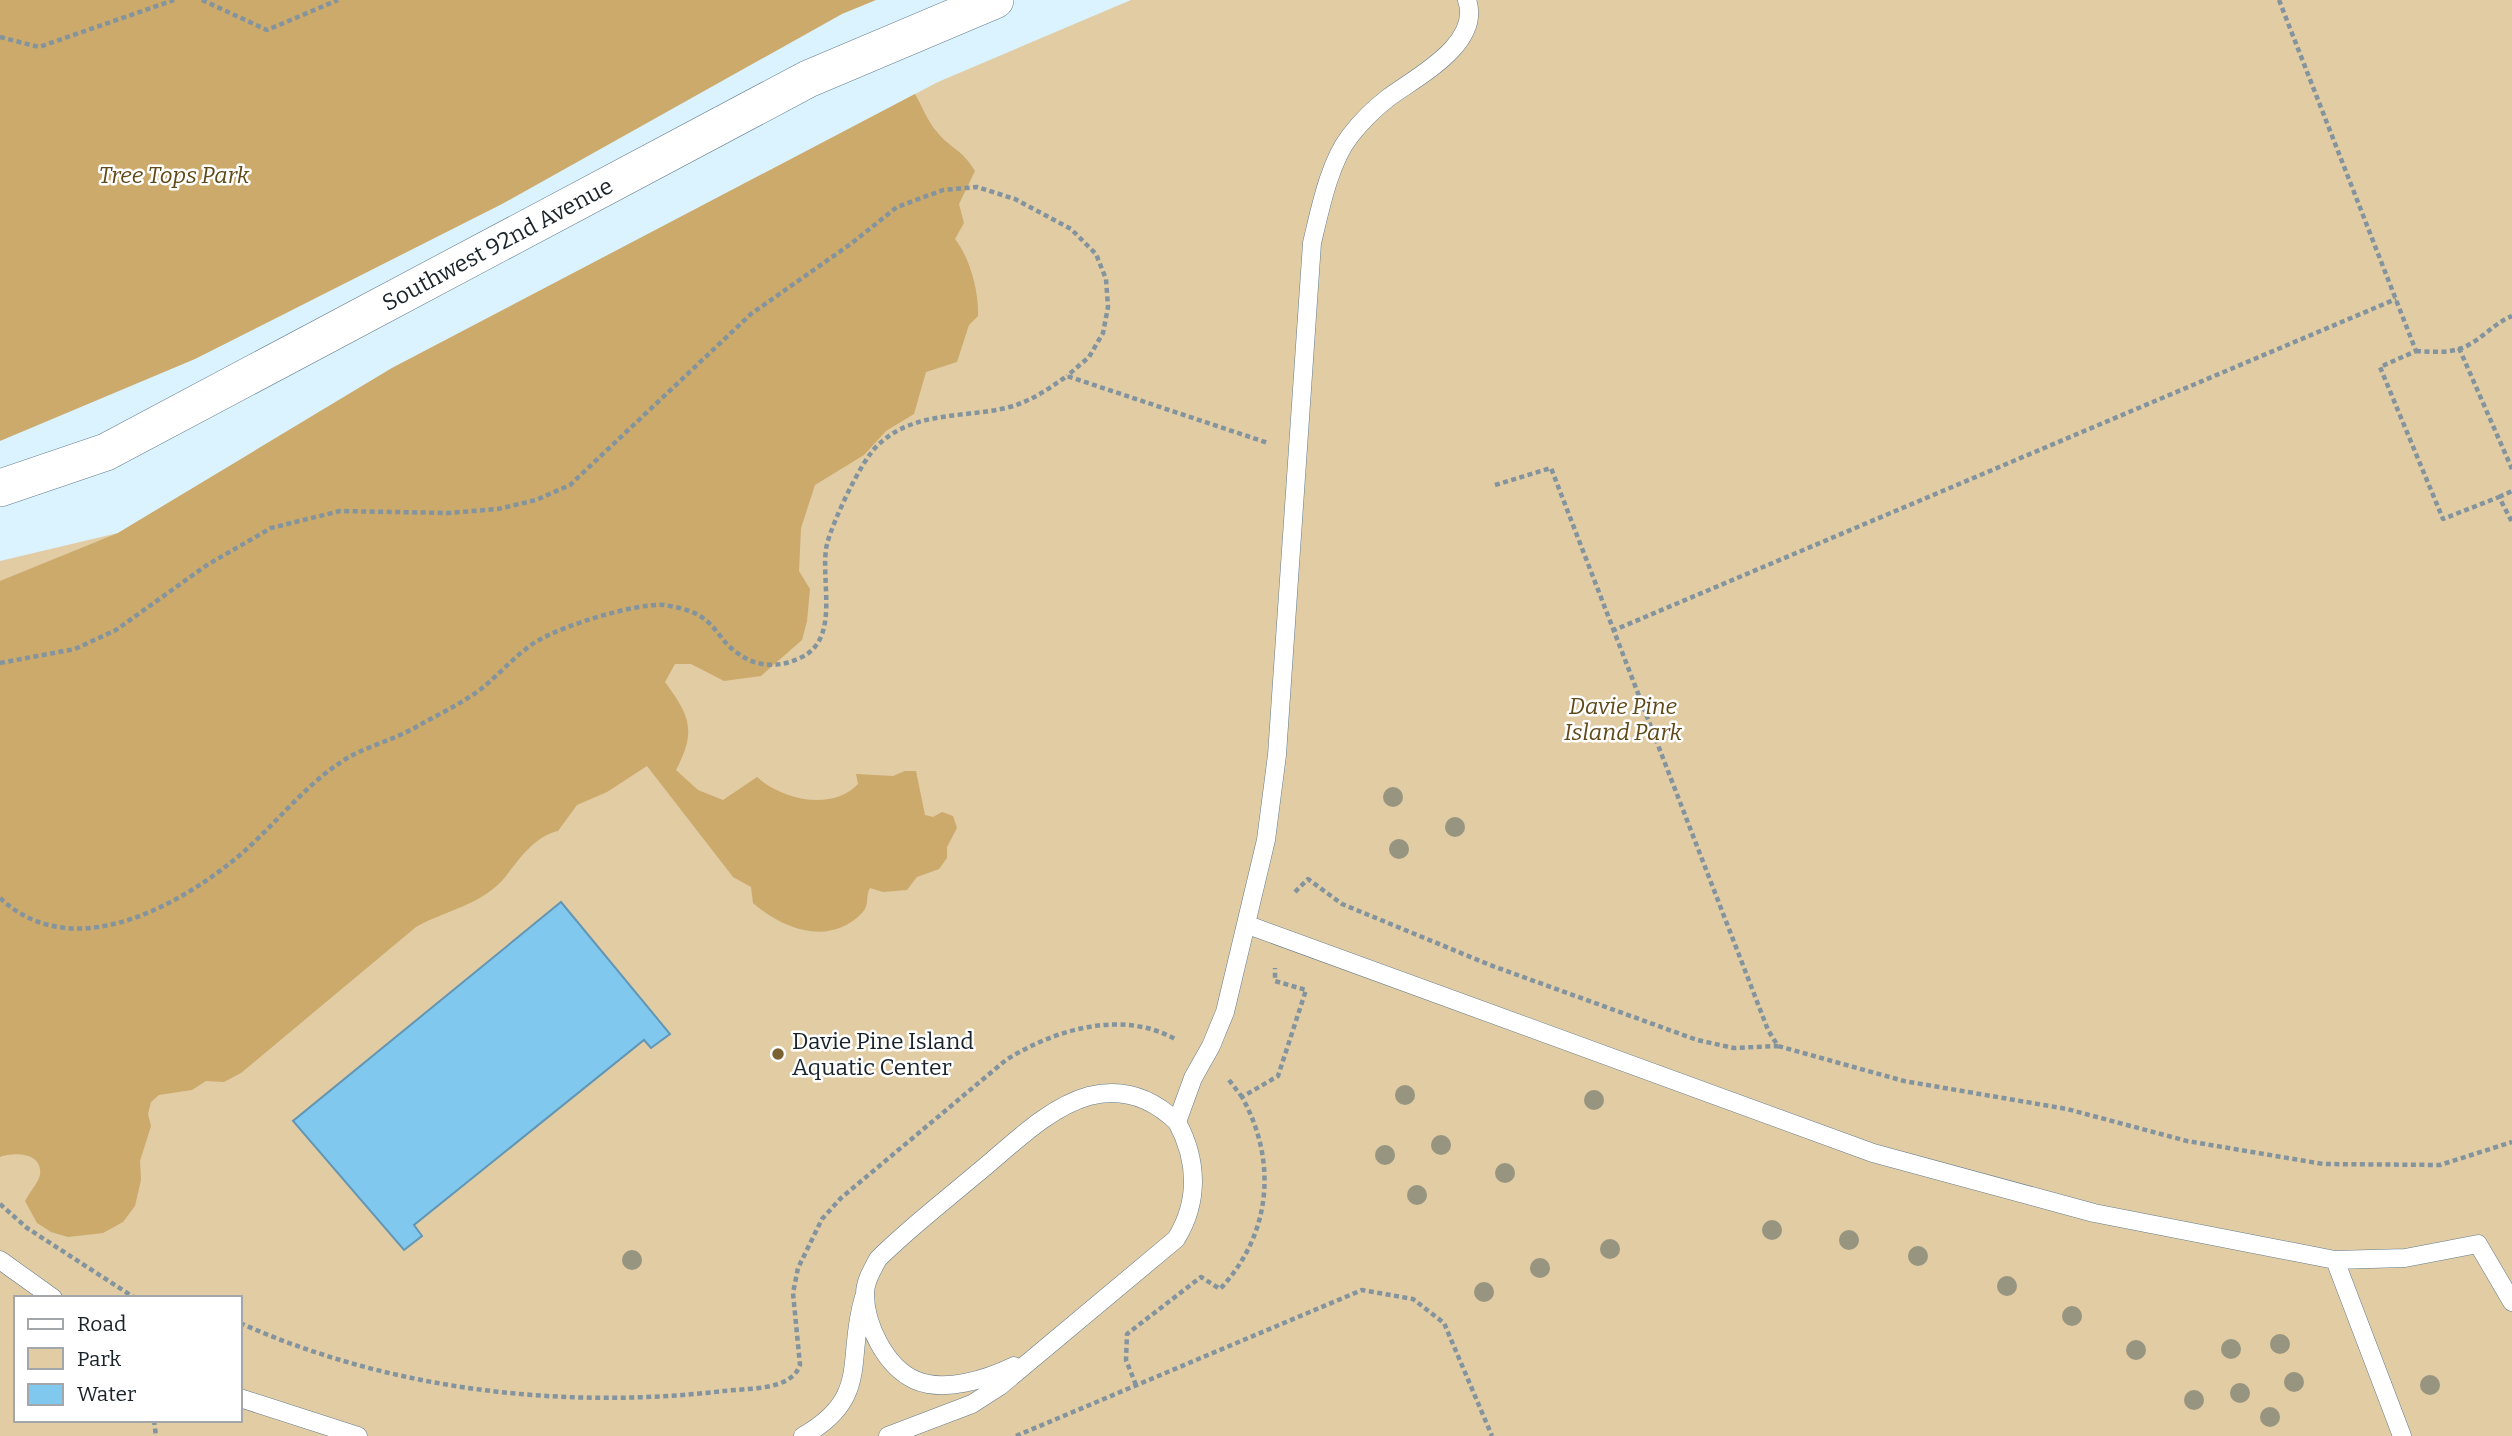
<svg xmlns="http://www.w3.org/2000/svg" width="2512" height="1436" viewBox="0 0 2512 1436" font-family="Bitter,serif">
<rect width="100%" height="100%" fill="#dbf2ff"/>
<path fill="#e1cca4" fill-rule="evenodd" d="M1131 0H2512V1436H0V561L118 533 392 368 938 82ZM16 1298H240V1420H16Z"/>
<path fill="#cbaa6c" d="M0 0H876L842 14 502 204 195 359 0 441Z
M915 94C922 106 928 122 937 132 952 150 962 149 975 171L959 204 964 223 955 239C970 258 979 292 978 316L969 325 957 362 926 372 914 414 886 431 864 455 815 485 801 528 799 571 810 589 807 621 802 640 761 676 724 681 691 664H675L665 682C691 717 696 732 676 770L698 790 723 800 757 777C781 799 832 812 858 784L856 774 893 776 905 771H916L925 815 933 817 942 812 953 816 957 828 947 847V858L939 869 917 877 907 890 883 892 870 888C865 896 870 905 862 913 829 947 783 929 753 903L751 887 733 877 647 766 607 792 577 805 558 831C535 836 520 858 506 876 483 905 446 910 416 927L241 1073 224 1082 206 1081 192 1090 159 1095 151 1102 148 1114 151 1126 140 1161 141 1180 135 1206 123 1222 103 1233 68 1237 51 1232 37 1223 25 1201C29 1193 38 1183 40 1175 43 1152 14 1152 0 1157V581L118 533 392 368Z"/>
<path fill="#81c8ee" stroke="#6296b3" stroke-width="2" d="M561 902 670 1034 651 1048 644 1040 414 1225 422 1236 404 1250 293 1121Z"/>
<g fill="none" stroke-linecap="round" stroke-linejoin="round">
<g stroke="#637c8b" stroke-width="19">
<path id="lane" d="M1248 925 1873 1153 2094 1213 2335 1260 2405 1258 2478 1244 2512 1302
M0 1260 53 1298
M2335 1260 2402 1436
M1014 1366C987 1379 944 1393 915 1380 886 1367 865 1325 865 1294 865 1282 872 1270 878 1259 908 1229 942 1203 975 1175 1009 1148 1046 1108 1089 1096 1124 1087 1153 1099 1177 1122
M240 1398 358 1436
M803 1436C872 1397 845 1358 864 1297
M888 1436 972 1404 1000 1386 1176 1239C1199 1202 1198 1161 1177 1122L1193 1078 1211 1046 1225 1012 1266 840 1277 755 1312 243C1320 210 1329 163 1350 136 1360 123 1375 108 1388 98 1416 77 1482 44 1467 0"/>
</g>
<g stroke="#637c8b" stroke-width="38">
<g id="street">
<path id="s1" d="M0 488 106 452 808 79 995 0"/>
</g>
</g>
<path stroke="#83949e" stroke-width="4.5" stroke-dasharray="5 3.5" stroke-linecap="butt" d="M202 0 267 30 338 0
M2279 0 2416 351 2380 367 2443 519 2499 497 2512 522
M0 37 39 47 174 0
M2459 348 2512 469
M2416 351C2434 352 2454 354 2470 344 2486 335 2495 323 2512 316
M1495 485 1551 468 1768 1030 1778 1046 1904 1081 2067 1109 2187 1141 2323 1164 2440 1165 2512 1142
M2499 497 2512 491
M1612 631 2396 299
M0 663 75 649 116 630 207 565 271 528 340 511 448 513 498 509 536 500 570 485 751 314 852 243 897 207 943 190 977 187 1015 199 1071 229 1096 254 1106 279 1108 307 1103 333 1089 357 1067 376
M1295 892 1308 879 1342 904 1490 965 1697 1040 1734 1048 1778 1046
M0 898C68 962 166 913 229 864 269 833 299 790 341 762 363 747 392 741 416 727 437 715 461 704 481 689 500 674 518 652 539 640 565 625 635 603 664 605 677 607 692 610 703 618 712 624 719 635 726 643 747 665 772 671 800 658 842 639 819 579 827 544 833 521 861 461 877 446 912 411 962 418 1006 408 1030 402 1047 390 1067 376L1268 443
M1229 1080 1242 1097
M0 1204 27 1228 135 1298
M240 1323C390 1390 562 1410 724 1391 748 1388 791 1391 800 1365L793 1293 798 1268 822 1219 841 1198 1006 1060C1055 1029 1123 1009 1177 1040
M1136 1385 1126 1360 1127 1334 1201 1277 1220 1289C1271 1235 1278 1162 1242 1097L1278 1076 1306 990 1275 981V968
M154 1420 156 1436
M1016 1436 1362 1290 1413 1299 1444 1323 1492 1436"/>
<use href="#lane" stroke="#fff" stroke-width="18"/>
<use href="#street" stroke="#fff" stroke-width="37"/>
</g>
<g fill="#979580">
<circle cx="1393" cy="797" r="10"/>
<circle cx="1455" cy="827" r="10"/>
<circle cx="1399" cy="849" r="10"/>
<circle cx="1405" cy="1095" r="10"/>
<circle cx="1594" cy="1100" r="10"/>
<circle cx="1441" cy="1145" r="10"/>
<circle cx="1385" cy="1155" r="10"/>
<circle cx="1505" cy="1173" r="10"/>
<circle cx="1417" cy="1195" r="10"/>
<circle cx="1772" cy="1230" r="10"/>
<circle cx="1849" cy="1240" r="10"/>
<circle cx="1610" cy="1249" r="10"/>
<circle cx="1918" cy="1256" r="10"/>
<circle cx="632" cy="1260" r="10"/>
<circle cx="1540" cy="1268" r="10"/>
<circle cx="2007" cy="1286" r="10"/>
<circle cx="1484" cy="1292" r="10"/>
<circle cx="2072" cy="1316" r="10"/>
<circle cx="2280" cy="1344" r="10"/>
<circle cx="2231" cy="1349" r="10"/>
<circle cx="2136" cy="1350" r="10"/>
<circle cx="2294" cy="1382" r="10"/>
<circle cx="2430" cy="1385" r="10"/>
<circle cx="2240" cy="1393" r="10"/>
<circle cx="2194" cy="1400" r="10"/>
<circle cx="2270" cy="1417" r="10"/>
</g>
<circle fill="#7a6233" stroke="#fff" stroke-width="2.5" cx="778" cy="1054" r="7"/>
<g text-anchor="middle" stroke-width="5" stroke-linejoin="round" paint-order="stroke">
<g font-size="23" font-style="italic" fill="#604918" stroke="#fff">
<text x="174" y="183">Tree Tops Park</text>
<text x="1623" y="714">Davie Pine<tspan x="1623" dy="26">Island Park</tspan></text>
</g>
<g font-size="23" fill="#192329" stroke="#fff">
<text dy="8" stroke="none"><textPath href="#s1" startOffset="555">Southwest 92nd Avenue</textPath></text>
</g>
<g font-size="23" fill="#192329" stroke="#fff" text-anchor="start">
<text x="792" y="1049">Davie Pine Island<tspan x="792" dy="26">Aquatic Center</tspan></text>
</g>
</g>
<rect x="14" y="1296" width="228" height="126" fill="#ffffff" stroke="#a3a7a9" stroke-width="2"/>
<rect x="28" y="1319" width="35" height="10" fill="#ffffff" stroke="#a3a7a9" stroke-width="2"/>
<text x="77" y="1331" font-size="21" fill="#192329">Road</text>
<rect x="28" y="1348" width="35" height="21" fill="#e1cca4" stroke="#a3a7a9" stroke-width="2"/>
<text x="77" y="1366" font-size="21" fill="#192329">Park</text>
<rect x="28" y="1384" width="35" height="21" fill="#81c8ee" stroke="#a3a7a9" stroke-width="2"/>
<text x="77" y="1401" font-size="21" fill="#192329">Water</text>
</svg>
